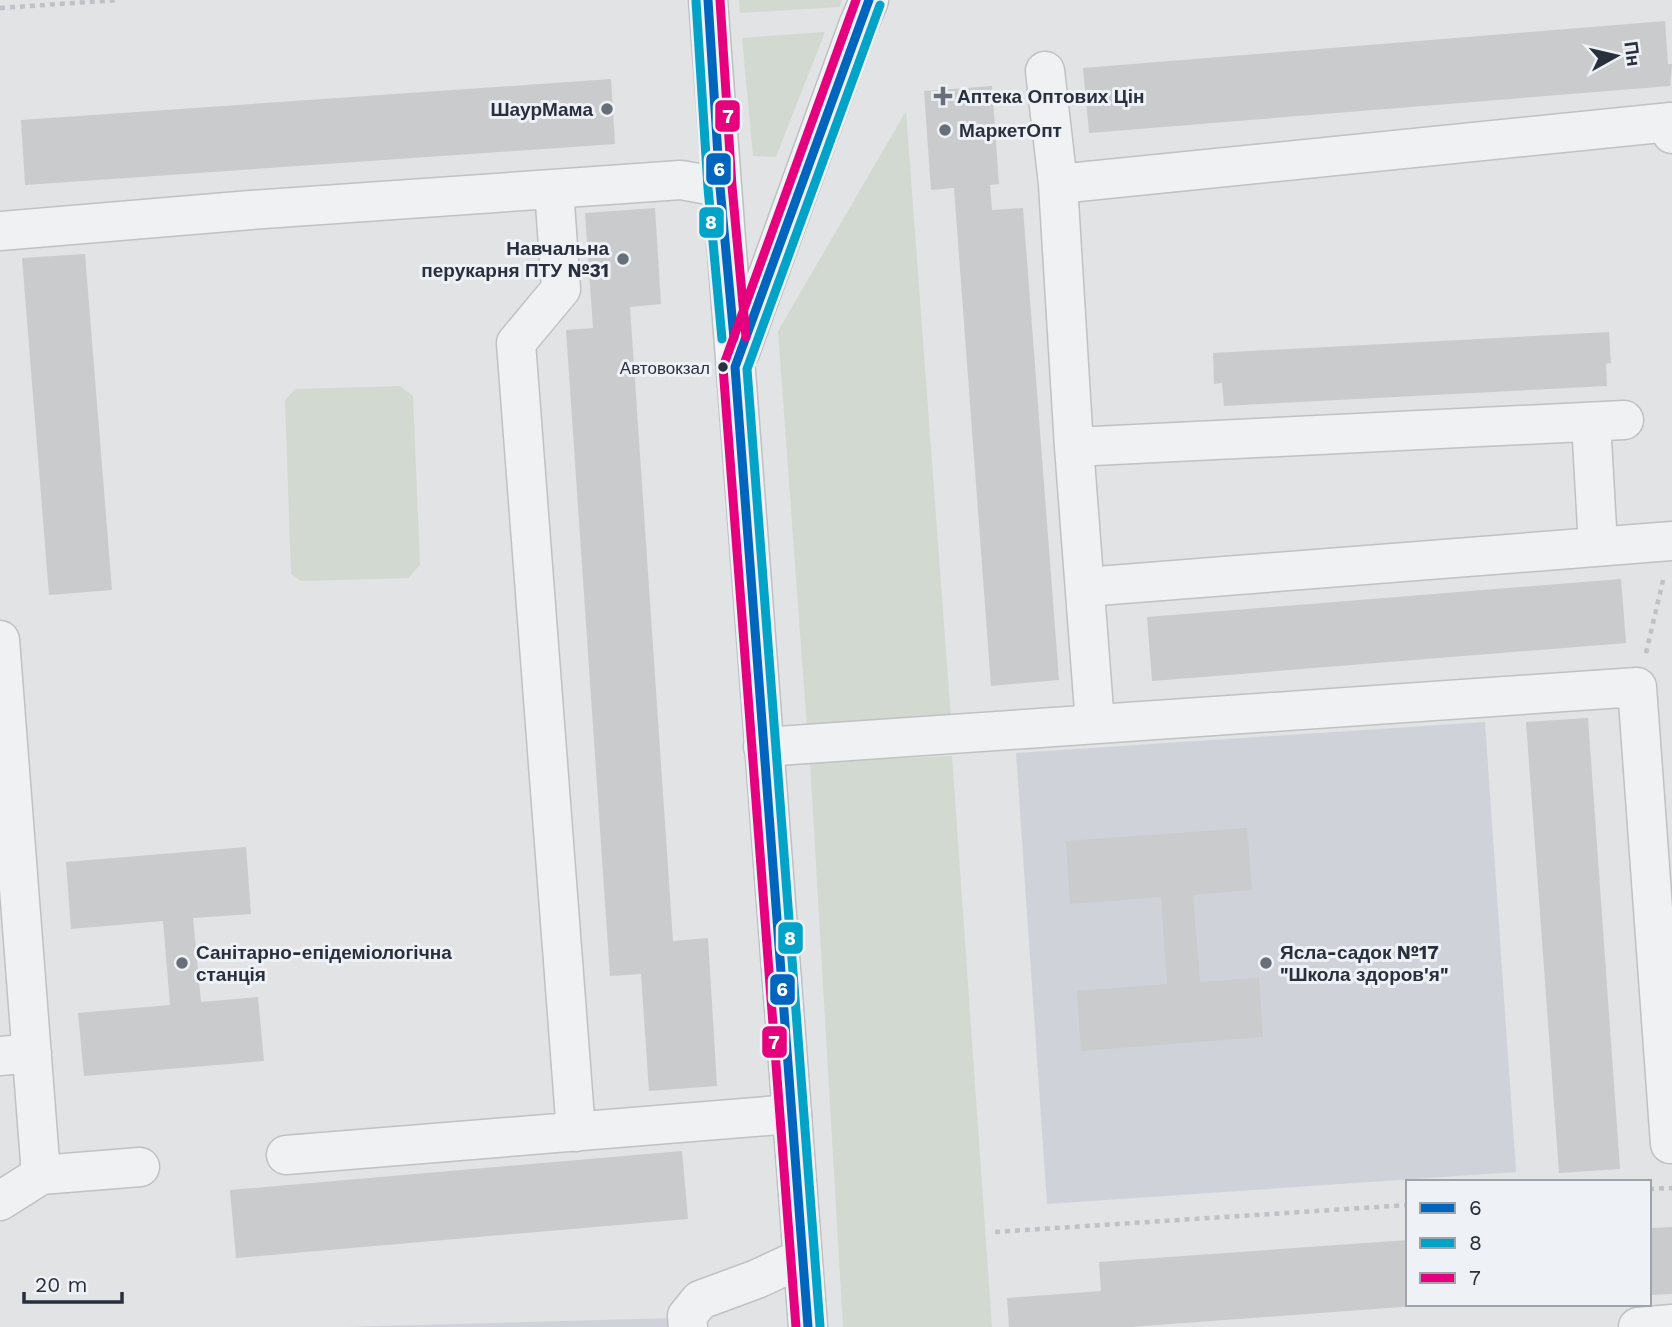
<svg xmlns="http://www.w3.org/2000/svg" width="1672" height="1327" viewBox="0 0 1672 1327" font-family="'Work Sans',sans-serif">
<rect width="100%" height="100%" fill="#e1e3e5"/>
<path fill="#cfd2d8" d="M1485 722 1516 1172 1047 1204 1016 753Z
M674 1318 675 1327H344Z"/>
<path fill="#d2d9d1" d="M739 0H842L840 7 740 13Z
M825 32 776 157 753 156 742 38Z
M906 111 951 719 807 728 778 331Z
M400 386 413 396 420 565 408 578 301 581 291 574 285 400 295 389Z
M952 756 992 1327H843L810 762Z"/>
<path fill="#c9cbcd" d="M1665 21 1668 64H1672L1670 86 1089 133 1083 68Z
M611 79 615 144 25 185 21 120Z
M992 86 999 184 990 185 992 210 1023 208 1059 680 991 686 954 188 931 190 924 91Z
M655 208 661 304 630 307 673 941 708 938 717 1086 649 1091 641 974 610 976 566 330 593 328 585 213Z
M85 254 112 590 49 595 22 258Z
M1609 332 1611 363 1606 364 1607 386 1224 406 1222 383 1214 384 1213 353Z
M1621 579 1626 643 1152 681 1147 617Z
M1588 718 1620 1169 1559 1173 1526 722Z
M1247 828 1252 890 1193 895 1200 982 1259 978 1263 1037 1081 1051 1077 991 1167 984 1161 897 1070 904 1066 841Z
M246 847 251 914 193 918 201 1002 258 997 264 1061 84 1076 78 1013 170 1005 163 921 71 929 66 862Z
M682 1151 688 1219 236 1258 230 1190Z
M1672 1227V1294L1649 1295V1228Z
M1408 1240V1304H1415V1306L1130 1327H1009L1007 1298 1101 1291 1099 1262Z"/>
<g fill="none" stroke-linecap="round" stroke-linejoin="round">
<g stroke="#bfc1c3" stroke-width="41">
<path id="minor" d="M1045 71 1058 184 1074 447 1095 724
M1058 184 1671 122 1672 134
M554 189 561 289 516 343 576 1132
M0 231 251 210 681 180 720 187
M1591 422 1598 546
M1074 447 1624 420
M1085 587 1672 541
M0 640 41 1175 0 1201
M763 747 1637 687 1670 1144
M0 1056 32 1053
M286 1155 792 1114
M41 1175 140 1167
M688 1327 687 1316 700 1300 757 1279 802 1258
M1638 1327 1672 1324"/>
</g>
<g stroke="#bdc0c3" stroke-width="41">
<path id="major" d="M708 0 808 1327
M740 352 858 26 869 0"/>
</g>
<path stroke="#bfc1c6" stroke-width="4.5" stroke-dasharray="5 5" stroke-linecap="butt" d="M0 8 118 0
M1646 653 1664 576
M1649 1189 1672 1188
M995 1232 1408 1205"/>
<use href="#minor" stroke="#f0f1f2" stroke-width="38"/>
<use href="#major" stroke="#f5f5f6" stroke-width="38"/>
<g stroke="#eef1f5" stroke-width="14">
<path id="bus-1" d="M708 0 720 187 734 338
M808 1327 735 367 869 0"/>
</g>
<g stroke="#eef1f5" stroke-width="14">
<path id="bus-2" d="M696 1 708 188 722 339
M820 1326 747 369 880 5"/>
</g>
<g stroke="#eef1f5" stroke-width="14">
<path id="bus-3" d="M720 0 732 186 746 337
M796 1327 723 367 856 0"/>
</g>
<use href="#bus-1" stroke="#0065bd" stroke-width="9"/>
<use href="#bus-2" stroke="#02a3c7" stroke-width="9"/>
<use href="#bus-3" stroke="#e5007d" stroke-width="9"/>
</g>
<g fill="#696f78" stroke="#eef1f5" stroke-width="2.5">
<path d="M939.5 85.5h7v7h7v7h-7v7h-7v-7h-7v-7h7z"/>
<circle cx="607" cy="109" r="7"/>
<circle cx="945" cy="130" r="7"/>
<circle cx="623" cy="259" r="7"/>
<circle cx="182" cy="963" r="7"/>
<circle cx="1266" cy="963" r="7"/>
</g>
<circle fill="#29303d" stroke="#eef1f5" stroke-width="2.5" cx="723" cy="367" r="6"/>
<g text-anchor="middle" stroke-width="6" stroke-linejoin="round" paint-order="stroke">
<g font-size="17" fill="#29303d" stroke="#eef1f5" text-anchor="end">
<text x="710" y="374">Автовокзал</text>
</g>
<g font-size="19" font-weight="bold" fill="#29303d" stroke="#eef1f5" text-anchor="start">
<text x="957" y="103">Аптека Оптових Цін</text>
<text x="593" y="116" text-anchor="end">ШаурМама</text>
<text x="959" y="137">МаркетОпт</text>
<text x="609" y="255" text-anchor="end">Навчальна<tspan x="609" dy="22">перукарня ПТУ №31</tspan></text>
<text x="196" y="959">Санітарно-епідеміологічна<tspan x="196" dy="22">станція</tspan></text>
<text x="1280" y="959">Ясла-садок №17<tspan x="1280" dy="22">"Школа здоров'я"</tspan></text>
</g>
</g>
<g stroke="#eef1f5" stroke-width="2.5">
<rect x="714" y="99" width="27" height="34" rx="7" fill="#e5007d"/>
<rect x="705" y="152" width="27" height="34" rx="7" fill="#0065bd"/>
<rect x="698" y="206" width="27" height="33" rx="7" fill="#02a3c7"/>
<rect x="777" y="921" width="27" height="34" rx="7" fill="#02a3c7"/>
<rect x="769" y="973" width="27" height="33" rx="7" fill="#0065bd"/>
<rect x="761" y="1025" width="27" height="34" rx="7" fill="#e5007d"/>
</g>
<g font-size="19" text-anchor="middle" font-weight="bold" fill="#fff">
<text x="728" y="123">7</text>
<text x="719" y="176">6</text>
<text x="711" y="229">8</text>
<text x="790" y="945">8</text>
<text x="782" y="996">6</text>
<text x="774" y="1049">7</text>
</g>
<rect x="1406" y="1180" width="245" height="126" fill="#eef1f5" stroke="#9fa4ab" stroke-width="2"/>
<rect x="1420" y="1203" width="35" height="10" fill="#0065bd" stroke="#9fa4ab" stroke-width="2"/>
<text x="1469" y="1215" font-size="21" fill="#29303d">6</text>
<rect x="1420" y="1238" width="35" height="10" fill="#02a3c7" stroke="#9fa4ab" stroke-width="2"/>
<text x="1469" y="1250" font-size="21" fill="#29303d">8</text>
<rect x="1420" y="1273" width="35" height="10" fill="#e5007d" stroke="#9fa4ab" stroke-width="2"/>
<text x="1469" y="1285" font-size="21" fill="#29303d">7</text>
<g transform="translate(1616 56) rotate(82)" stroke="#eef1f5" stroke-width="5" paint-order="stroke">
<path d="M0-5L12 26L0 18L-12 26Z" fill="#29303d"/>
<text y="-10" font-size="19" font-weight="bold" text-anchor="middle" fill="#29303d">Пн</text>
</g>
<path d="M24 1292v10h98v-10" fill="none" stroke="#29303d" stroke-width="3.5"/>
<text x="35" y="1292" font-size="21" fill="#29303d" stroke="#eef1f5" stroke-width="5" paint-order="stroke">20 m</text>
</svg>
